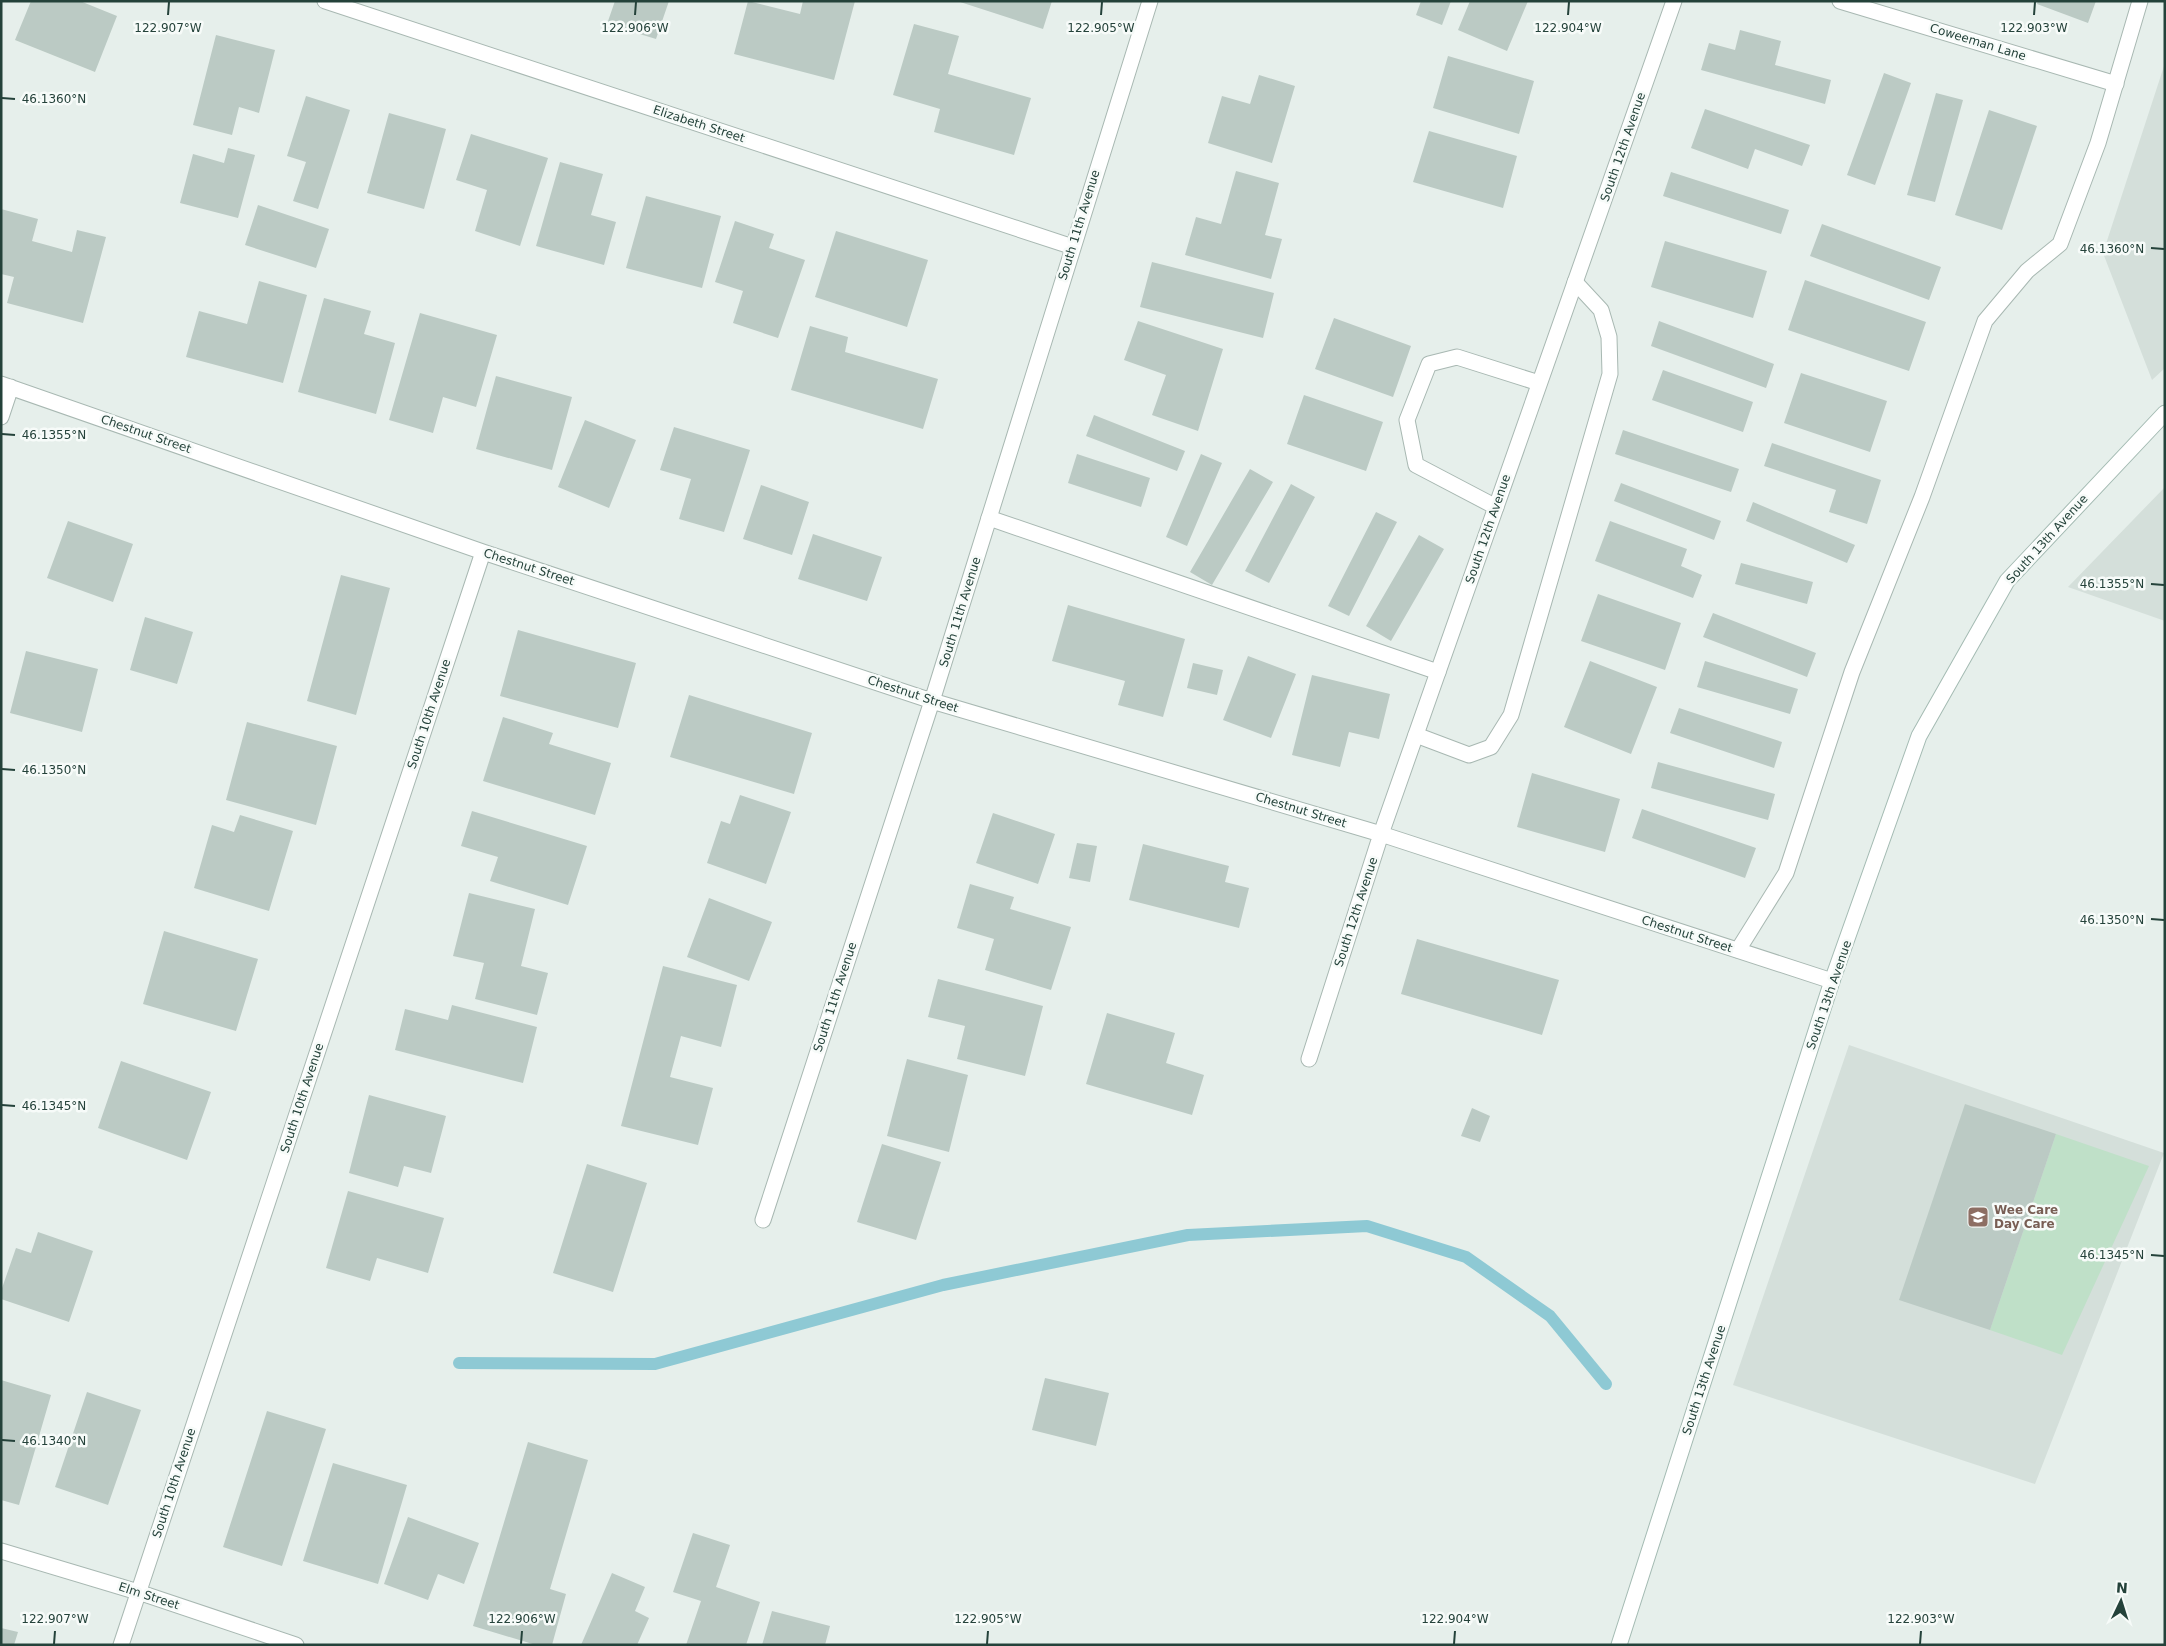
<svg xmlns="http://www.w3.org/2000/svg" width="2166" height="1646" viewBox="0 0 2166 1646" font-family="'DejaVu Sans',sans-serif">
<rect width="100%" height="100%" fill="#e6efeb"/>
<path fill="#d4dfda" d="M2165 63V368L2152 380 2103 253Z
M2165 487V621L2068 587Z
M1849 1045 2164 1153 2035 1484 1733 1385Z"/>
<path fill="#bfe0c8" d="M2056 1134 2149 1166 2062 1355 1990 1330Z"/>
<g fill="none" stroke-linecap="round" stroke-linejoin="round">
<path stroke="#8ec9d4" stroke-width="12" d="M459 1363 655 1364 943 1285 1188 1235 1367 1226 1466 1257 1550 1316 1606 1384"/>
</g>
<path fill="#bbcac4" d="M31 1H80L117 16 95 72 15 40Z
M615 1H669L656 39 607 24Z
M748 1 800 14 803 1H855L834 80 734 54Z
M957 1H1052L1043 29Z
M1421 1H1451L1442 25 1416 15Z
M1470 1H1528L1507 51 1458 30Z
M2038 1H2096L2088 23 2037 4Z
M914 24 959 36 948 74 1031 98 1014 155 934 132 940 109 893 95Z
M1740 30 1781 41 1775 65 1831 80 1825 104 1701 70 1709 43 1735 50Z
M216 35 275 50 259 113 239 107 232 135 193 125Z
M1448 56 1534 81 1519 134 1433 108Z
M1884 73 1911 83 1875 185 1847 175Z
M1259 75 1295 86 1272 163 1208 143 1222 96 1250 104Z
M1936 93 1963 100 1935 202 1907 195Z
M306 96 350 110 318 209 293 201 306 162 287 156Z
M1705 109 1810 145 1802 166 1755 149 1748 169 1691 148Z
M1989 110 2037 126 2002 230 1955 215Z
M389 113 446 129 424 209 367 193Z
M1429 131 1517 156 1503 208 1413 182Z
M471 134 548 158 520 246 475 231 487 190 456 180Z
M228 148 255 155 238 218 180 203 193 154 224 163Z
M560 162 603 174 591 215 616 222 604 265 536 246Z
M1236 171 1279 183 1265 235 1282 239 1271 279 1185 255 1196 217 1221 224Z
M1671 172 1789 210 1781 234 1663 196Z
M646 196 721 216 702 288 626 268Z
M258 205 329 229 316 268 245 245Z
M1 209 38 219 32 241 72 252 77 230 106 237 83 323 7 303 14 277 1 274Z
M735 221 774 234 769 248 805 260 778 338 733 323 743 291 715 282Z
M1822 224 1941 267 1929 300 1810 256Z
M836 231 928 260 907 327 815 297Z
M1665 241 1767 271 1753 318 1651 287Z
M1152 262 1274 293 1263 338 1140 307Z
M1805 280 1926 322 1909 371 1788 330Z
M259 281 307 295 283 383 186 357 199 311 247 324Z
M324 298 371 311 364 334 395 343 376 414 298 392Z
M420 313 497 335 476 407 443 397 433 433 389 420Z
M1334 318 1411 346 1393 397 1315 369Z
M1138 321 1223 349 1198 431 1152 415 1166 375 1124 360Z
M1659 321 1774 364 1766 388 1651 346Z
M810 326 848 337 845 352 938 379 923 429 791 390Z
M1663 370 1753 402 1743 432 1652 400Z
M1801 373 1887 401 1870 452 1784 423Z
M496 376 572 397 552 470 476 449Z
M1304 395 1383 422 1366 471 1287 444Z
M1094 415 1185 451 1177 471 1086 436Z
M585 420 636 440 609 508 558 487Z
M674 427 750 450 724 532 679 519 691 479 660 470Z
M1623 430 1739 469 1731 492 1615 454Z
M1772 443 1881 480 1867 524 1829 512 1836 490 1764 466Z
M1077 454 1150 478 1141 507 1068 483Z
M1201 454 1222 463 1187 546 1166 537Z
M1250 469 1273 482 1212 585 1190 572Z
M1621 483 1721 521 1714 540 1614 501Z
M1291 484 1315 497 1269 583 1245 571Z
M761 485 809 502 792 555 743 539Z
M1753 502 1855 545 1847 563 1746 521Z
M1376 512 1397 522 1349 616 1328 606Z
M68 521 133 544 113 602 47 578Z
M1610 521 1687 549 1681 566 1702 575 1693 598 1595 561Z
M813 534 882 557 867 601 798 579Z
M1419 535 1444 549 1391 641 1366 626Z
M1741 563 1813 582 1807 604 1735 584Z
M341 575 390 588 356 715 307 701Z
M1598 594 1681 623 1665 670 1581 641Z
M1068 605 1185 639 1163 717 1118 705 1125 681 1052 661Z
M1713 613 1816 653 1807 677 1703 637Z
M145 617 193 632 177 684 130 670Z
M518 630 636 663 618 728 500 696Z
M26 651 98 669 82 732 10 713Z
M1248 656 1296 674 1271 738 1223 720Z
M1590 661 1657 687 1631 754 1564 727Z
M1705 661 1798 689 1790 714 1697 687Z
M1193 663 1223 670 1217 695 1187 688Z
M1312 675 1390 694 1379 739 1349 732 1340 767 1292 755Z
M689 695 812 733 794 794 670 757Z
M1679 708 1782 742 1774 768 1670 733Z
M503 717 553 733 549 744 611 763 595 815 483 781Z
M247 722 337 746 316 825 226 800Z
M1658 762 1775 794 1768 820 1651 788Z
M1532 773 1620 799 1605 852 1517 827Z
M740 795 791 812 766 884 707 863 721 821 730 824Z
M1642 809 1756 848 1745 878 1632 838Z
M472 811 587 846 568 905 490 881 498 857 461 846Z
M993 813 1055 834 1038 884 976 863Z
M240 815 293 831 269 911 194 888 212 825 234 832Z
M1077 843 1097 846 1090 882 1069 878Z
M1143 844 1229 866 1225 882 1249 888 1239 928 1129 900Z
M970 884 1014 897 1010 909 1071 927 1051 990 985 970 994 939 957 928Z
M469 893 535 909 521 966 548 973 537 1015 475 999 484 963 453 956Z
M709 898 772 922 749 981 687 957Z
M164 931 258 959 236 1031 143 1004Z
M1417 939 1559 980 1542 1035 1401 994Z
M663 966 737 985 721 1047 681 1036 670 1077 713 1088 698 1145 621 1126Z
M938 979 1043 1006 1025 1076 957 1059 965 1026 928 1017Z
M452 1005 537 1027 523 1083 395 1050 405 1009 448 1020Z
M1107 1013 1175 1033 1166 1063 1204 1075 1192 1115 1086 1084Z
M907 1059 968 1075 949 1152 887 1136Z
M121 1061 211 1092 187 1160 98 1128Z
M369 1095 446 1116 431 1173 404 1166 398 1187 349 1173Z
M1965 1104 2056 1134 1990 1330 1899 1300Z
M1472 1108 1490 1116 1480 1142 1461 1136Z
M882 1144 941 1162 916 1240 857 1222Z
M587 1164 647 1183 613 1292 553 1273Z
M348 1191 444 1218 428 1273 377 1258 370 1281 326 1268Z
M38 1232 93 1251 69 1322 1 1299V1291L16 1248 31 1253Z
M1045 1378 1109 1393 1096 1446 1032 1430Z
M1 1380 51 1395 19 1505 1 1500Z
M87 1392 141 1410 108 1505 55 1487Z
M267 1411 326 1429 282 1566 223 1547Z
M528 1442 588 1460 550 1589 566 1594 552 1645H536L473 1626Z
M333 1463 407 1485 378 1584 303 1561Z
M408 1517 479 1543 464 1584 438 1574 428 1600 384 1584Z
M693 1533 730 1545 716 1587 760 1602 746 1645H686L701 1601 673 1592Z
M612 1573 645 1587 635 1611 649 1618 637 1645H581Z
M772 1611 830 1626 825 1645H762Z
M1 1628 18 1632 14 1645H1Z"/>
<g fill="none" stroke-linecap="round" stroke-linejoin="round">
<g stroke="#a8b8b2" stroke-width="17">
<path id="service" d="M1496 507 1416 465 1407 420 1429 364 1457 357 1539 383
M989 518 1438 672
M1416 735 1469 755 1491 747 1511 715 1610 374 1609 337 1601 310 1575 282
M1738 950 1786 873 1852 672 1922 497 1985 321 2027 271 2060 244 2098 143 2140 1"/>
</g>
<g stroke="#a8b8b2" stroke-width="17">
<path id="minor" d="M325 1 1073 247
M1840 1 2116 84
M1 384 483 552 932 701 1381 834 1832 981
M1 417 11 387
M1309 1059 1381 834 1674 1
M763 1220 932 701 1150 1
M1 1551 138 1592 296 1645
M121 1645 483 552"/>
</g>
<g stroke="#a4bbb3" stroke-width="17">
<path id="secondary" d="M1619 1645 1832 981 1919 736 2007 581 2165 413"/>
</g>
<use href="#service" stroke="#fff" stroke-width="15"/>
<use href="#minor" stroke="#fff" stroke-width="15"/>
<use href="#secondary" stroke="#fff" stroke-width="15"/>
</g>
<path fill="none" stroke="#24423a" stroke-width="2" d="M168 15 169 2M635 15 636 2M1101 15 1102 2M1568 15 1569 2M2034 15 2035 2M2 98 15 99M2151 248 2164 249M2 434 15 435M2151 584 2164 585M2 769 15 770M2151 919 2164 920M2 1105 15 1106M2151 1255 2164 1256M2 1440 15 1441M54 1644 55 1631M521 1644 522 1631M987 1644 988 1631M1454 1644 1455 1631M1920 1644 1921 1631"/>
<defs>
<g id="school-square" transform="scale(1.125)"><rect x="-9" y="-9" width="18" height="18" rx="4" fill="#8d6e63" stroke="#f7fbf9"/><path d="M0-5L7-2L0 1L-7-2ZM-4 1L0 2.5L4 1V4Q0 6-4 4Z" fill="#fff"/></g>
</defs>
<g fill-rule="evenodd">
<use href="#school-square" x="1978" y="1217"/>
</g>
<g text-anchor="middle" stroke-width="5" stroke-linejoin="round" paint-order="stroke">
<g font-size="12" fill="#24423a" stroke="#f7fbf9">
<text transform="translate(1978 42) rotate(17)" y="4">Coweeman Lane</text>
<text transform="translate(699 124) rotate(18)" y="4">Elizabeth Street</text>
<text transform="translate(1623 147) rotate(-71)" y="4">South 12th Avenue</text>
<text transform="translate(1079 225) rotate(-73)" y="4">South 11th Avenue</text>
<text transform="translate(146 434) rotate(19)" y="4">Chestnut Street</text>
<text transform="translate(1488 529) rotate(-71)" y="4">South 12th Avenue</text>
<text transform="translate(2047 539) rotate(-48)" y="4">South 13th Avenue</text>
<text transform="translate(529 567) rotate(18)" y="4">Chestnut Street</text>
<text transform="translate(960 612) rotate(-73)" y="4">South 11th Avenue</text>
<text transform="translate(913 694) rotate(18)" y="4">Chestnut Street</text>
<text transform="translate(429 714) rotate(-72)" y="4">South 10th Avenue</text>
<text transform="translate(1301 810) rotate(17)" y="4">Chestnut Street</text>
<text transform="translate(1356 912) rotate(-72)" y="4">South 12th Avenue</text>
<text transform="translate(1687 934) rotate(18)" y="4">Chestnut Street</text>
<text transform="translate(1829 995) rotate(-71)" y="4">South 13th Avenue</text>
<text transform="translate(835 997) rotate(-72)" y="4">South 11th Avenue</text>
<text transform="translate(302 1098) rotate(-72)" y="4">South 10th Avenue</text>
<text transform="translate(1704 1380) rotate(-72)" y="4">South 13th Avenue</text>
<text transform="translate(174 1483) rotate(-72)" y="4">South 10th Avenue</text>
<text transform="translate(149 1596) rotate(18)" y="4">Elm Street</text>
</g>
<g font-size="12" font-weight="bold" fill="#785e54" stroke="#f7fbf9" text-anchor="start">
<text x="1994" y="1214">Wee Care<tspan x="1994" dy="14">Day Care</tspan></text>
</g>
</g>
<g font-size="12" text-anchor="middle" fill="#24423a" stroke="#f7fbf9" stroke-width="5" stroke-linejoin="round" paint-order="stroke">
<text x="168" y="32">122.907°W</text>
<text x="635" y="32">122.906°W</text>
<text x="1101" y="32">122.905°W</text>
<text x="1568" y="32">122.904°W</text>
<text x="2034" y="32">122.903°W</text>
<text x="54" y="103">46.1360°N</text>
<text x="2112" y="253">46.1360°N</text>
<text x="54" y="439">46.1355°N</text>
<text x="2112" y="588">46.1355°N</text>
<text x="54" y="774">46.1350°N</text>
<text x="2112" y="924">46.1350°N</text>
<text x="54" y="1110">46.1345°N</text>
<text x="2112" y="1259">46.1345°N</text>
<text x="54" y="1445">46.1340°N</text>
<text x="55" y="1623">122.907°W</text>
<text x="522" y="1623">122.906°W</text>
<text x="988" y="1623">122.905°W</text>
<text x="1455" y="1623">122.904°W</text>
<text x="1921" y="1623">122.903°W</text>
</g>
<rect width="2166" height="1646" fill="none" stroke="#24423a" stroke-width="5"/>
<g transform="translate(2121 1601) rotate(4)" stroke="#f7fbf9" stroke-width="4" paint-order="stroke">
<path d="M0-4L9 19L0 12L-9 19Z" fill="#24423a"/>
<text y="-8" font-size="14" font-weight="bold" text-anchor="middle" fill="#24423a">N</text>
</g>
</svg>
